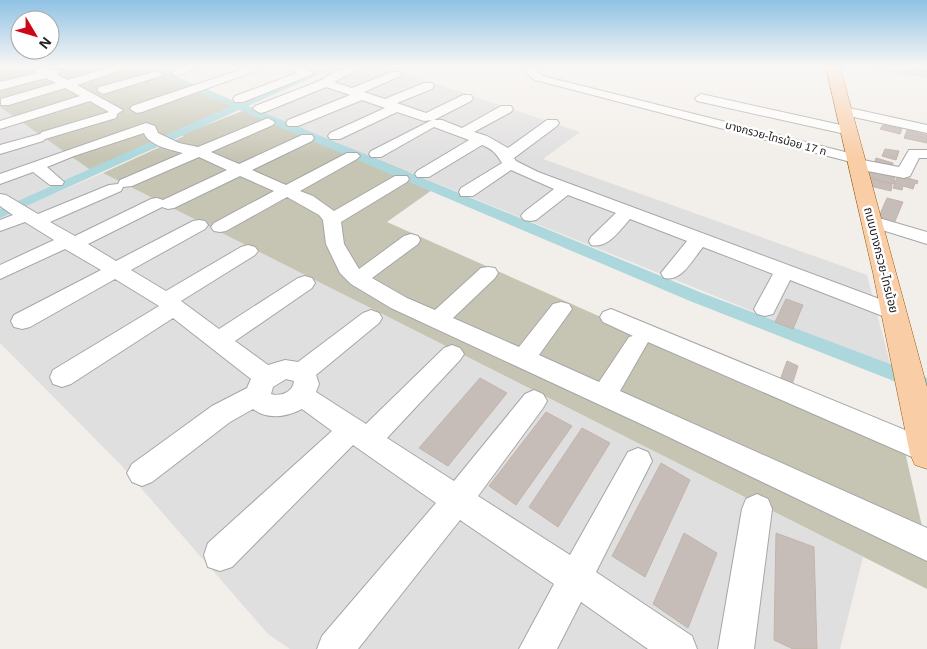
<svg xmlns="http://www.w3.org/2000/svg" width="927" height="649" viewBox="0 0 927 649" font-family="Arial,'Noto Sans Thai',sans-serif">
<rect width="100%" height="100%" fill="#f2eee9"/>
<path fill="#e0dfdf" d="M343 67H386L580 132 543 159 867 275 891 367 250 108 318 83 313 81Z
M0 107 92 171 54 186 26 200 30 204 103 173 863 557 840 649H290L268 634 120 464 0 343V217L3 215 0 214Z"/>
<path fill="#c6c5b4" d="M0 67H154L236 105 188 126 196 129 250 108 409 172 405 175 417 179 413 183 432 190 387 222 905 452 927 548V589L103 173 184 136 175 132 92 171 0 107Z"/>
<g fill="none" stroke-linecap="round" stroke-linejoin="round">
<path fill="#abd7dd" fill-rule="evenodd" d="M141 67H154L239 103 323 67H336L248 106 702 293 927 378V394L690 301 239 110 0 218V209L231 106Z
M859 67H888L927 72V78Z"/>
</g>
<path fill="#c6bdb8" stroke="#c3b4ab" d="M909 67H927V73L909 70Z
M883 125 902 129 900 134 880 129Z
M907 130 927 135V143L904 138Z
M885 149 899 151 896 160 882 156Z
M876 158 893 163 892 170 874 165Z
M869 170 895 177 894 184 866 177Z
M898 175 918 181 917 184 915 183 913 189 903 186 902 190 893 188Z
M868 178 892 184 891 191 866 185Z
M887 198 903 202 893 226 877 221Z
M786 299 803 305 793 329 775 322Z
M787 361 798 366 791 388 779 383Z
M480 378 507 393 448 466 419 448Z
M546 412 572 426 516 505 489 486Z
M582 428 610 443 558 527 529 507Z
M661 463 690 480 645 577 612 556Z
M684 533 717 553 688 628 653 604Z
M776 533 814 547 817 649H793L774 640Z"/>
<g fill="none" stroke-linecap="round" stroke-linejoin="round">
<g stroke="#a6a6a6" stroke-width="2">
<path id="minor" d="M29 67 58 70 60 72 57 75 68 80 111 67H130L77 85 123 110 117 114 116 118 45 139 43 141 0 154V145L40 134 42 132 109 112 90 101 0 129V121L80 96 65 88 9 105H1V99L56 83 46 78 0 90V82L37 73Z
M183 67H201L177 76 171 73Z
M248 67H266L142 112 137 113 130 109 132 106Z
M286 67H303L313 73 311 75 243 102H235L233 99 235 96 297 73Z
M346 67H362L334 82 352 88 392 72H400L402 74 400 76 364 92 385 99 424 83H432L434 86 432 89 397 103 426 113 463 95H471L473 98 471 101 434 120H442L462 128 501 106H511L513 109 511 112 474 132 487 136 508 148 547 120H557L559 123 557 126 514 158 516 161 538 172 901 307 904 312 901 317 893 320 790 280 773 314 765 316 757 314 754 309 773 274 703 247C692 260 682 282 664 278L661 273 687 241 630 219C620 230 608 249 591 245L589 241 591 237 616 213 568 195 536 220 530 221 524 220 521 216 524 212 554 189 511 170 473 196H461L459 192 461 188 502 163C496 153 492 149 482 145L429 177H417L415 174 417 171 469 140 434 127 381 157H371L369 154 371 151 432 120 424 121 397 112 340 139H330L328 136 330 133 385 108 362 100 298 126H288L286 123 288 120 350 95 326 87 265 112 260 113 253 109 255 106 322 80 327 76Z
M530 67H543L538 72 543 76 861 156 863 160 899 167 909 150H927V158H919L910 176 904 178 857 169 852 167 849 164 851 162 535 80 525 72Z
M157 71 163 74 161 76 103 94 97 90 99 87Z
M701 94 850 127 857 131 850 135 697 101 695 98Z
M845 107 927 125V133L840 114 838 111 840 108Z
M268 118 275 122 273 125 211 152 239 164 302 135H312L314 138 312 141 252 170 286 185 347 153H357L360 156 357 159 300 191 313 196 334 211 395 176H407L409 179 407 182 341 222 344 244 359 269 404 236 411 234 418 236 420 240 418 244 372 278 407 298 435 310 481 268 488 267 495 268 498 273 495 278 453 318 519 347 553 304 561 302 569 304 572 309 539 355 599 382 629 337 633 336 603 322 600 317 603 312 611 309 927 439 926 463 648 342 620 391 927 528V561L654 430 391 308 351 284 340 273 326 244 323 220 319 215 287 197 226 231 220 232 214 231 211 227 214 223 274 191 240 176 174 208 168 209 162 207 88 244 116 261 193 221 199 220 205 221 208 225 205 229 131 270 166 291 241 247 248 245 255 247 258 251 255 255 181 301 219 329 298 278 305 276 312 278 315 283 312 288 235 341 268 365 285 360 298 362 363 313 371 310 379 313 382 318 379 323 316 375 319 384 316 392 366 424 444 348 452 345 460 348 464 354 460 360 387 438 454 481 525 394 534 390 543 394 547 401 543 408 478 496 570 555 628 452 638 448 648 452 652 461 596 572 692 636 697 649H648L581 602 557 649H519L554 584 460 520 358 649H317L322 636 436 503 353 445 232 567 220 571 208 567 204 555 208 543 332 431 302 409C286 417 268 420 253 409L230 422 152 482 142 486 132 482 127 473 132 464 212 406 247 388 251 379 173 318 71 384 62 387 53 384 50 377 53 370 159 306 115 279 30 327 22 329 14 327 11 321 14 315 101 270 65 249 0 279V265L54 240 25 222 0 231V220L13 215 0 206V194L6 195 38 214 109 185 118 184 120 180 183 153C171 150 148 145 144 133L74 156 47 167 64 182 62 185H50L33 172 0 184V174L146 123 155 126 158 133 179 143 198 147ZM199 157 227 170 163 200 157 198 151 199 75 236 50 222 121 191 123 187 132 186ZM286 379 294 381C293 392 281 397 271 394L273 387Z
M872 216 927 232V244L866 225 863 221 866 217Z
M757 494 768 499 772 509 754 649H718L742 509 746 499Z"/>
</g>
<g stroke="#9b5b05" stroke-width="1">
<path id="major" d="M826 67H840L927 387V469L915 465 910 454 873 273Z"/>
</g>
<use href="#minor" fill="#fff" fill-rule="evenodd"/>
<use href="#major" fill="#f9cda6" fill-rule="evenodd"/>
</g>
<linearGradient id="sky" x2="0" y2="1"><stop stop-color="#8fc2e4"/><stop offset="0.42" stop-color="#f9f7f5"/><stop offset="1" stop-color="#f9f7f5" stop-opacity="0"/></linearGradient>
<rect width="927" height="158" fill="url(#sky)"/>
<g text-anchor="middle" stroke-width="5" stroke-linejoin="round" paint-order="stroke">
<g font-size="11" fill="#222" stroke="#fff">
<text transform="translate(776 138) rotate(15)" y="4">บางกรวย-ไทรน้อย 17 ก</text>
</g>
<g font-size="12" fill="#222" stroke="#fff">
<text transform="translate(881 260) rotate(76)" y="4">ถนนบางกรวย-ไทรน้อย</text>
</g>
</g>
<g transform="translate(35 35) rotate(128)"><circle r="24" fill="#ffffff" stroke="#a7a7a7"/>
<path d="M0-4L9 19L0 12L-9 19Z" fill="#ce0619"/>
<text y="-8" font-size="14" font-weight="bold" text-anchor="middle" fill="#222222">N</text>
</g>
</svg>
